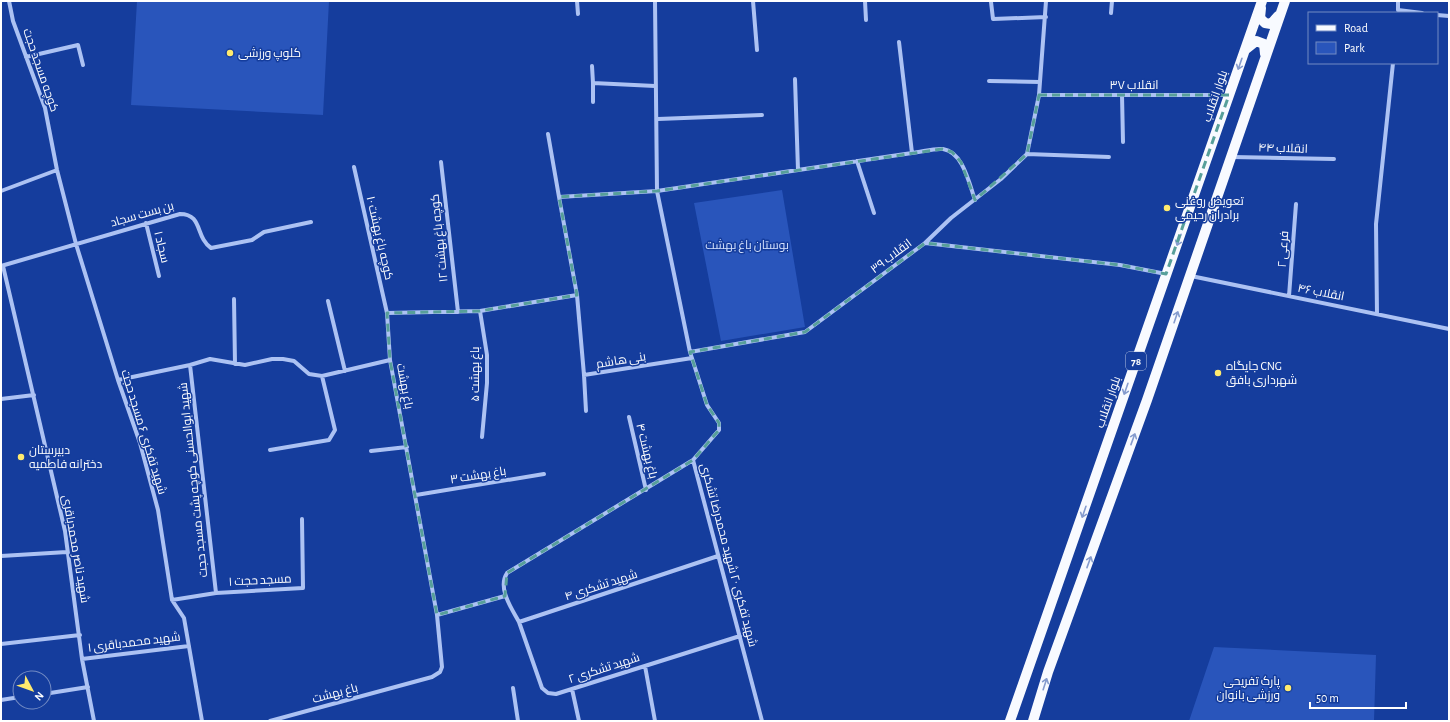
<svg xmlns="http://www.w3.org/2000/svg" width="1450" height="722" viewBox="0 0 1450 722" font-family="'Alegreya Sans',Cairo,sans-serif">
<rect width="100%" height="100%" fill="#153d9d"/>
<path fill="#2955bb" d="M137 1H329L323 115 131 105Z
M782 190 805 327 721 341 694 203Z
M1214 647 1376 655 1374 721H1189Z"/>
<g fill="none" stroke-linecap="round" stroke-linejoin="round">
<path stroke="#acc2f3" stroke-width="4" d="M9 1 13 21 45 108 57 170 76 244 118 380 140 443 158 510 172 600 184 618 202 721
M577 1 578 14
M655 1 657 191 690 352 707 405 719 423V430L693 460 762 721
M753 1 757 50
M865 1 866 20
M1398 1V10L1422 13
M991 2 993 19 1046 17
M1111 13 1112 1
M1437 15 1449 16
M26 57 78 45 83 65
M592 66 593 83
M795 79 798 170
M989 81 1040 82
M1039 95H1228
M1122 95 1123 142
M593 102V83L655 86
M658 119 762 115
M548 134 559 197
M912 153C922 152 934 148 943 149 963 152 969 183 975 200
M1027 154 1109 157
M1232 157 1334 159
M857 161 874 213
M441 162 458 312
M354 167 387 313
M1 191 57 170
M146 223 159 276
M925 243 1120 265 1166 274
M1 266 180 214C203 214 195 237 211 248L252 240 264 232 311 222
M3 266 65 531 82 659 94 721
M1191 276 1449 329
M1289 296 1296 204
M234 299 235 364
M328 301 345 371
M480 311 487 355V383L482 437
M1377 314 1376 224 1393 63
M690 352 805 332 925 243 951 218 1001 179 1027 154 1039 95 1046 1
M692 358 584 375 577 295 559 197 657 191 912 153 899 42
M190 365 216 593
M584 375 586 411
M118 380 190 365 210 359 245 365 272 359H283L294 361 309 374 322 376 390 360
M1 399 34 395
M629 417 646 490
M270 450 329 440 335 430 322 376
M371 451 407 447
M693 460 507 573C497 588 512 609 519 622L718 556
M416 495 544 474
M1 556 67 552
M172 600 216 593 303 588 302 519
M437 615 505 596
M519 622 542 688 548 693 556 694 740 636
M1 644 80 635
M82 659 189 646
M645 666 655 721
M513 688 518 721
M572 689 579 721
M44 694 88 687
M1 700 20 697
M270 721 432 677 440 672 442 667 437 615 390 360 387 313 480 311 577 295"/>
<path stroke="#f8faff" stroke-width="10" d="M1261 8 1260 18 1265 23 1271 24 1278 16
M1246 49 1256 41 1264 44 1265 54
M1010 721 1262 1
M1033 721 1048 672 1147 400 1285 1"/>
</g>
<defs><path id="oneway-shaft" d="M-6 0H5M1.5-3L5.5 0L1.5 3" fill="none" stroke-width="1.6" stroke-linecap="round" stroke-linejoin="round"/></defs>
<g stroke="#869cce">
<use href="#oneway-shaft" transform="translate(1240 64) rotate(109)"/>
<use href="#oneway-shaft" transform="translate(1179 240) rotate(110)"/>
<use href="#oneway-shaft" transform="translate(1176 317) rotate(-71)"/>
<use href="#oneway-shaft" transform="translate(1126 389) rotate(109)"/>
<use href="#oneway-shaft" transform="translate(1133 439) rotate(-70)"/>
<use href="#oneway-shaft" transform="translate(1084 512) rotate(109)"/>
<use href="#oneway-shaft" transform="translate(1089 562) rotate(-70)"/>
<use href="#oneway-shaft" transform="translate(1045 684) rotate(-72)"/>
</g>
<path fill="none" stroke="#579f9a" stroke-width="3" stroke-dasharray="8 5" stroke-linejoin="round" d="M1039 95H1229L1166 274 1120 265 925 243 805 332 690 352 707 405 719 423V430L693 460 507 573 505 596 437 615 390 360 387 313 480 311 577 295 559 197 657 191 942 149 952 152 961 162 975 200 1027 154Z"/>
<g fill="#ffea6e" stroke="#153d9d" stroke-width="1.5">
<circle cx="230" cy="53" r="4"/>
<circle cx="1167" cy="208" r="4"/>
<circle cx="1218" cy="373" r="4"/>
<circle cx="21" cy="457" r="4"/>
<circle cx="1288" cy="688" r="4"/>
</g>
<g text-anchor="middle" stroke-width="3" stroke-linejoin="round" paint-order="stroke">
<rect fill="#153d9d" stroke="#b9c5e2" stroke-width="1" x="1126" y="352" width="20" height="18" rx="3"/>
<g font-size="11" font-weight="bold" fill="#fff">
<text x="1136" y="365">78</text>
</g>
<g font-size="12" fill="#fff" stroke="#153d9d" text-anchor="start">
<text x="238" y="57">کلوپ ورزشی</text>
<text x="1175" y="205">تعویض روغنی<tspan x="1175" dy="14">برادران رحیمی</tspan></text>
<text x="1226" y="370">جایگاه CNG<tspan x="1226" dy="14">شهرداری بافق</tspan></text>
<text x="29" y="454">دبیرستان<tspan x="29" dy="14">دخترانه فاطمیه</tspan></text>
<text x="1280" y="685" text-anchor="end">پارک تفریحی<tspan x="1280" dy="14">ورزشی بانوان</tspan></text>
</g>
<g font-size="12" fill="#fff" stroke="#153d9d">
<text transform="translate(41 70) rotate(71)" y="4">کوچه مسجد حجت</text>
<text x="1134" y="89">انقلاب ۳۷</text>
<text transform="translate(1215 96) rotate(-71)" y="4">بلوار انقلاب</text>
<text transform="translate(1283 148) rotate(2)" y="4">انقلاب ۴۴</text>
<text transform="translate(142 214) rotate(-16)" y="4">بن بست سجاد</text>
<text transform="translate(380 238) rotate(77)" y="4">کوچه باغ بهشت ۱۰</text>
<text transform="translate(439 238) rotate(-96)" y="4">کوچه باغ بهشت ۱۲</text>
<text transform="translate(162 247) rotate(76)" y="4">سجاد ۱</text>
<text transform="translate(1283 249) rotate(-86)" y="4">فرعی ۲</text>
<text transform="translate(891 256) rotate(-37)" y="4">انقلاب ۳۹</text>
<text transform="translate(1321 292) rotate(11)" y="4">انقلاب ۴۶</text>
<text transform="translate(621 360) rotate(-9)" y="4">بنی هاشم</text>
<text transform="translate(475 374) rotate(-90)" y="4">باغ بهشت ۵</text>
<text transform="translate(405 386) rotate(79)" y="4">باغ بهشت</text>
<text transform="translate(1108 402) rotate(-71)" y="4">بلوار انقلاب</text>
<text transform="translate(144 432) rotate(73)" y="4">شهید تفکری ۶ مسجد حجت</text>
<text transform="translate(647 451) rotate(76)" y="4">باغ بهشت ۴</text>
<text transform="translate(478 475) rotate(-9)" y="4">باغ بهشت ۳</text>
<text transform="translate(193 480) rotate(-96)" y="4">شهید ابوالحسنی کوچه پشت مسجد حجت</text>
<text transform="translate(76 549) rotate(80)" y="4">شهید ناصر محمدباقری</text>
<text transform="translate(729 555) rotate(75)" y="4">شهید تفکری ۲۰ شهید محمدرضا تشکری</text>
<text transform="translate(260 580) rotate(-3)" y="4">مسجد حجت ۱</text>
<text transform="translate(601 585) rotate(-18)" y="4">شهید تشکری ۴</text>
<text transform="translate(134 642) rotate(-7)" y="4">شهید محمدباقری ۱</text>
<text transform="translate(604 668) rotate(-18)" y="4">شهید تشکری ۲</text>
<text transform="translate(335 693) rotate(-15)" y="4">باغ بهشت</text>
</g>
<g font-size="12" fill="#d4e1fd" stroke="#153d9d">
<text x="747" y="249">بوستان باغ بهشت</text>
</g>
</g>
<rect width="1450" height="722" fill="none" stroke="#ffffff" stroke-width="4"/>
<rect x="1308" y="12" width="130" height="52" fill="#153d9d" stroke="#738bc4"/>
<rect x="1316" y="25" width="20" height="6" fill="#f8faff" stroke="#738bc4"/>
<text x="1344" y="32" font-size="12" fill="#ffffff">Road</text>
<rect x="1316" y="42" width="20" height="12" fill="#2955bb" stroke="#738bc4"/>
<text x="1344" y="52" font-size="12" fill="#ffffff">Park</text>
<g transform="translate(32 690) rotate(131)"><circle r="19" fill="#153d9d" stroke="#738bc4"/>
<path d="M0-3L7 15L0 10L-7 15Z" fill="#ffea6e"/>
<text y="-6" font-size="11" font-weight="bold" text-anchor="middle" fill="#ffffff">N</text>
</g>
<path d="M1310 702v6h96v-6" fill="none" stroke="#ffffff" stroke-width="2"/>
<text x="1316" y="702" font-size="12" fill="#ffffff" stroke="#153d9d" stroke-width="3" paint-order="stroke">50 m</text>
</svg>
